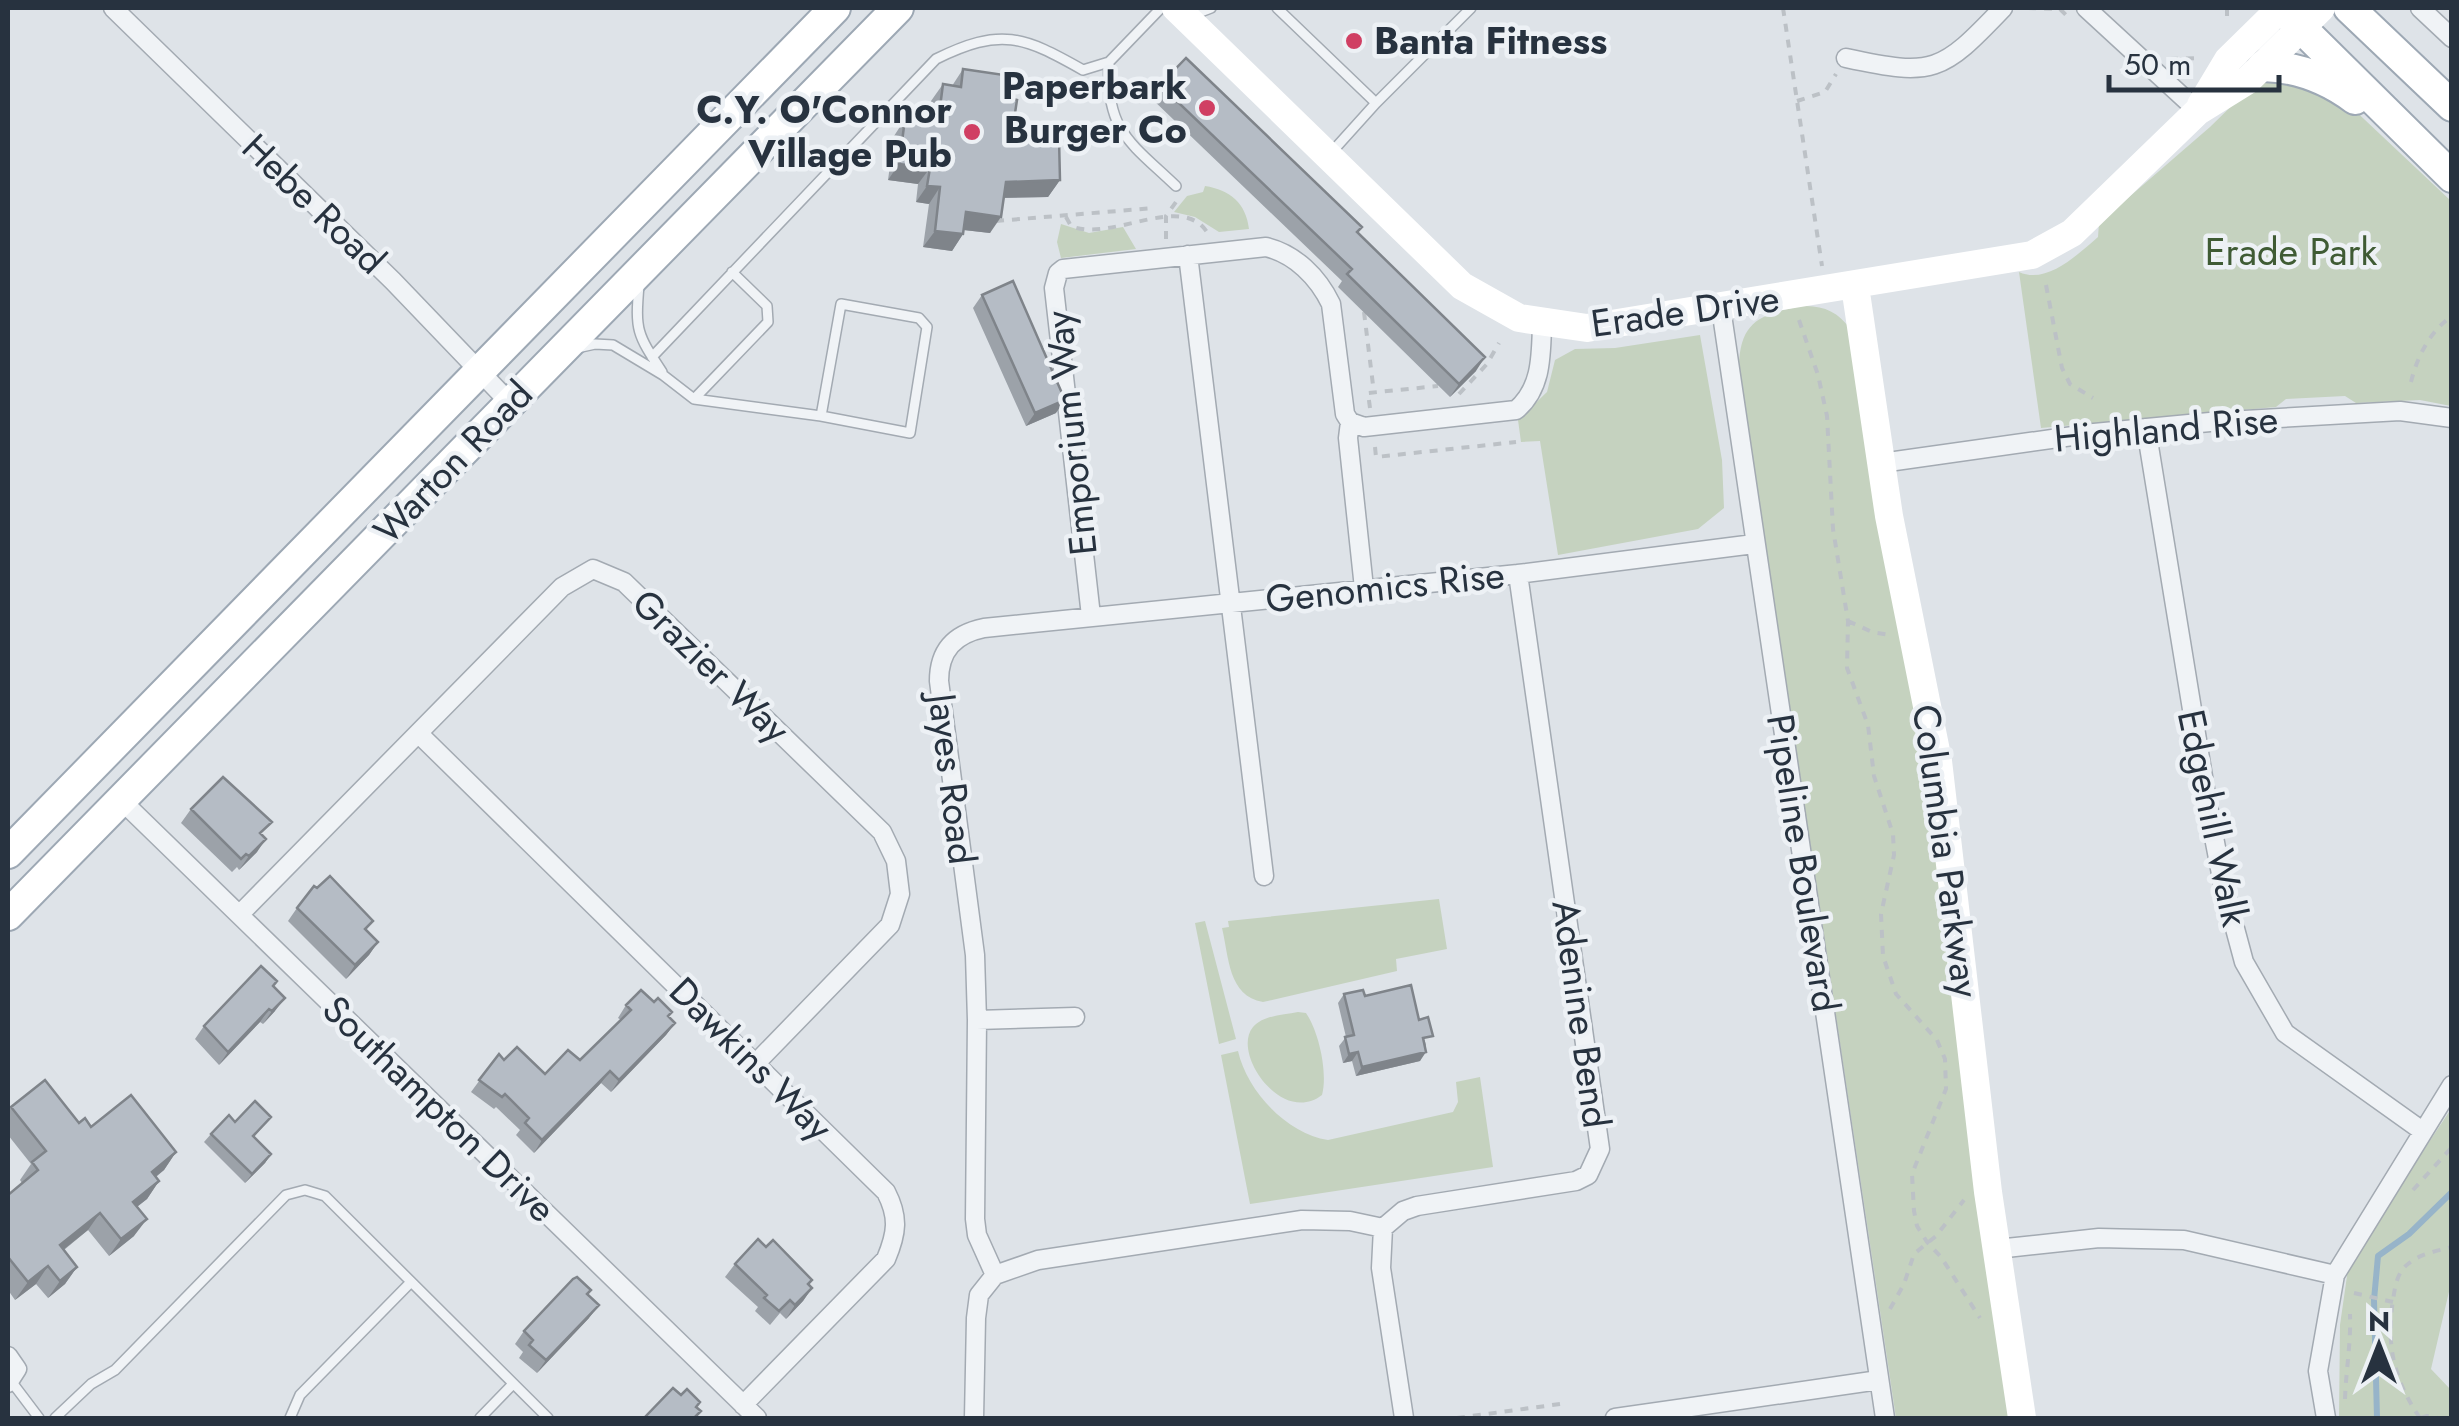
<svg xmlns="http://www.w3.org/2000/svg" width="2459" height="1426" viewBox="0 0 2459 1426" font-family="Jost,sans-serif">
<rect width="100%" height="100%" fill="#dee3e8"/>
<path fill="#c5d2bf" d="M2276 73 2347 103 2451 201V406L2420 400 2356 403 2345 396 2286 399 2276 407 2041 428 2019 272C2047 285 2078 254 2098 237L2099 223 2210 127 2253 85Z
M1205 186C1230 190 1246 203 1249 229L1219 232 1195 217 1174 212 1187 196 1203 192Z
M1061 224 1089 233 1123 227 1136 249 1061 258 1057 242Z
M1802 306C1823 306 1835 310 1849 327L1929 779 2010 1418H1896L1739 366C1740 320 1762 314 1802 306Z
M1700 335 1722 460 1724 508 1698 529 1558 555 1540 441 1521 442 1518 420 1547 392 1555 360 1575 349 1615 348Z
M1439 899 1447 949 1396 959 1397 971 1263 1002C1228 996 1229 957 1222 928L1229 927 1228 921Z
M1205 921 1236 1039 1219 1044 1195 923Z
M1298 1012 1306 1013C1319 1032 1328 1073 1322 1095 1282 1126 1231 1053 1253 1027 1264 1015 1283 1015 1298 1012Z
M1238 1051C1247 1091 1287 1134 1328 1140L1453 1112 1458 1102 1456 1082 1480 1077 1493 1167 1250 1204 1221 1055Z
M2451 1109V1283L2431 1369 2451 1390V1418H2339L2340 1325 2349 1262Z"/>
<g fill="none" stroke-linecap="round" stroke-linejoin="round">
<path stroke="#97b4c9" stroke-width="6" d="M2377 1418 2374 1300 2378 1256 2409 1234 2452 1192"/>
<g stroke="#a3aab2" stroke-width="12">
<path id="lane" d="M1277 8 1376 103 1330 154
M1193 15 1211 8
M1109 62C1105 131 1131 143 1176 186
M1376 103 1471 8
M639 285C635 331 637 334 662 372
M577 348 595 344 613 345 663 375 694 399 821 416 910 433 927 327 919 318 841 304 821 416
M652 357 936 59C1001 27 1023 36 1083 70L1109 62 1161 8
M694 399 768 322 767 306 732 272
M11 1381 39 1418
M55 1418 91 1384 115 1370 286 1195 305 1190 325 1196 548 1418
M290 1418 300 1395 411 1282
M480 1418 513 1384"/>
</g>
<g stroke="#a3aab2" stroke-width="21">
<path id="street" d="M113 8 393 281 511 404
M2086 8 2198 111
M2420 8 2452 38
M1846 58C1934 77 1941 73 2003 8
M1188 255 1264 876
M1721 308 1885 1418
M1350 422 1348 438 1364 588
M2146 428 2207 801 2223 884 2244 962 2285 1033 2421 1130
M1881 463 2094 433 2210 422 2400 411 2452 418
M1091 616 1054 288 1058 273 1063 269 1266 247C1295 254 1318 277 1331 304L1345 414 1350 422 1364 427 1516 410C1542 388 1541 356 1542 324
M419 734 886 1192C899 1217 897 1233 886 1259L743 1405
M121 800 757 1418
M240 914 562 587 593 569 624 582 882 832 896 861 900 894 890 925 756 1063
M977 1020 1075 1017
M1383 1228 1403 1211 1417 1206 1576 1181 1588 1175 1600 1149 1518 574
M1383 1228 1381 1268 1404 1418
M1997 1249 2099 1238 2184 1240 2335 1275
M995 1275 977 1235 975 1219 977 1020 975 955 939 681C939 650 955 634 984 628L1518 574 1754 544
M8 1356 17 1369 8 1383
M974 1418 976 1318 979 1295 995 1275 1038 1260 1302 1220 1350 1221 1383 1228
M1615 1418 1879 1380
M2326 1418 2318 1371 2335 1275 2452 1085"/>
</g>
<g stroke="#9da8b4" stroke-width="34">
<path id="primary" d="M2281 8 2452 177
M2349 8 2452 106
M2263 66C2297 67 2327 78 2355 99
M8 853 835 8
M8 915 898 8"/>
</g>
<path stroke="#bcc1c6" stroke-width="4" stroke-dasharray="8 8" stroke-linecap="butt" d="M1783 8 1822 266
M2028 8 2060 9 2066 15
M2227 8V24
M2170 59 2200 58
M1797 101 1825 92 1836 74
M1066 217 1071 226C1111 243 1180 192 1207 232
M996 221 1154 208
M1166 239V216L1176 202
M2046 285 2062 368 2070 384 2093 398
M1364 312 1374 393
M1799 320 1818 375 1827 416 1833 529 1848 621 1847 668 1868 725 1874 776 1893 834 1894 855 1881 914 1883 956 1896 994 1937 1040 1945 1059 1946 1089 1912 1174 1914 1211 1917 1226 1927 1242 1941 1257 1980 1318
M2411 382C2417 357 2430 331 2452 316
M1459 394 1487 364 1499 343
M1370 408 1368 393 1438 386
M1375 447 1376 457 1516 442
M1848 621 1872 632 1890 635
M2413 1190 2452 1147
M2354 1293 2393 1302
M1890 1309 1904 1284 1914 1254 1936 1236 1964 1200
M2345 1399C2346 1369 2351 1345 2350 1314
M1457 1418 1560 1404
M2420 1418C2394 1380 2386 1346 2393 1300 2395 1287 2397 1272 2408 1264 2419 1254 2437 1251 2452 1247
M2421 1418 2427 1416 2438 1418"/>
<use href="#lane" stroke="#f0f3f6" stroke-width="9"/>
<use href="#street" stroke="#f0f3f6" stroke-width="18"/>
<path stroke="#fff" stroke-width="28" d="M1176 8 1462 286 1519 318 1587 328 2032 255 2072 233 2198 111 2248 80 2321 8
M2201 105 2228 60 2281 8
M1855 286 1889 516 1938 761 1988 1192 2022 1418"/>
<use href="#primary" stroke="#fff" stroke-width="30"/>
</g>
<path fill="#9ca2a9" d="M963 69 1002 98 1011 139 1060 180 1048 197 1004 198 990 233 964 230 963 234 952 251 923 247 929 204 916 202 918 184 888 180 894 136 905 119 928 122 931 101 943 84 952 86Z
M1160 85 1362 227 1358 232 1476 371 1450 397 1338 287 1342 281 1151 98Z
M982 295 1056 413 1026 426 973 308Z
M191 809 262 836 257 852 239 870 237 867 232 872 181 823Z
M297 908 373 921 366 930 378 942 369 955 346 979 288 921Z
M277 981 273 987 275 1011 263 1024 260 1022 219 1065 195 1039 204 1026Z
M1344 994 1365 996 1419 1020 1426 1045 1420 1061 1356 1076 1352 1061 1343 1063 1339 1046 1346 1037 1338 1003Z
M626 1005 669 1017 675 1023 666 1035 611 1092 601 1083 534 1153 516 1135 520 1130 496 1107 494 1109 471 1092 499 1054 504 1060 545 1074 580 1060 621 1020 618 1018Z
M11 1107 79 1123 176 1152 164 1170 156 1177 159 1181 147 1199 137 1207 134 1236 109 1256 88 1230 64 1250 77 1267 65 1284 48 1298 36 1284 15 1300 8 1290V1195L22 1183 20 1180 31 1164 8 1135V1112Z
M271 1117 254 1137 271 1154 265 1163 245 1183 204 1142 211 1134 235 1122Z
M735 1264 809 1285 812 1288 803 1301 786 1319 780 1313 770 1325 755 1311 758 1307 725 1277Z
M588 1294 589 1318 537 1373 519 1358 523 1352 515 1344 524 1331Z"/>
<path fill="#7f848a" d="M899 164 930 168 918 184 888 180Z
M1060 180 1048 197 994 198 1006 182Z
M927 186 940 187 929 204 916 202Z
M966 212 1001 217 990 233 955 229Z
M935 231 963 234 952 251 923 247Z
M1485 357 1476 371 1450 397 1459 384Z
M1065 400 1056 413 1026 426 1035 413Z
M266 839 257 852 239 870 249 856Z
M378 942 369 955 346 979 355 965Z
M285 998 275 1011 263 1024 272 1011Z
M269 1009 260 1022 219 1065 228 1052Z
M675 1023 666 1035 611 1092 619 1080Z
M1358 1052 1352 1061 1343 1063 1349 1054Z
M1426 1052 1420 1061 1356 1076 1362 1067Z
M610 1071 601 1083 534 1153 542 1140Z
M176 1152 164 1170 140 1189 152 1172Z
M271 1154 265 1163 245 1183 252 1174Z
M159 1181 147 1199 121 1219 133 1202Z
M100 1213 88 1230 48 1262 60 1245Z
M147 1219 134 1236 109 1256 121 1239Z
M48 1266 36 1284 15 1300 28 1282Z
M77 1267 65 1284 48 1298 60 1281Z
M812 1288 803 1301 786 1319 795 1305Z
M599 1305 589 1318 537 1373 546 1360Z"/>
<path fill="#b5bcc5" stroke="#7f848a" stroke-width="2.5" d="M1186 58 1362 227 1357 232 1485 357 1459 384 1347 274 1352 269 1160 85Z
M963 69 1004 75 1002 98 1017 100 1011 139 1059 138 1060 180 1006 182 1001 217 966 212 963 234 935 231 940 187 927 186 930 168 899 164 905 119 938 123 943 84 961 87Z
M1013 281 1065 400 1035 413 982 295Z
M223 777 272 822 260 833 266 839 249 856 246 854 241 859 191 809Z
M330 876 373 921 365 929 378 942 355 965 297 908 314 886 317 888Z
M261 966 277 981 273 986 285 998 272 1011 269 1009 228 1052 204 1026Z
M1411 985 1419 1020 1428 1017 1433 1036 1423 1038 1426 1052 1362 1067 1358 1052 1349 1054 1345 1037 1354 1035 1344 994 1363 990 1365 996Z
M641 990 654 1002 658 998 672 1012 668 1016 675 1023 619 1080 610 1071 542 1140 525 1123 529 1118 505 1094 502 1097 479 1080 499 1054 504 1060 517 1047 545 1074 568 1050 580 1060 631 1010 626 1005Z
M45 1080 79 1123 85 1118 91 1127 131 1095 176 1152 152 1172 159 1181 133 1202 147 1219 121 1239 100 1213 60 1245 77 1267 60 1281 48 1266 28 1282 8 1257V1195L38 1170 32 1162 46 1151 11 1107Z
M255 1101 271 1117 253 1136 271 1154 252 1174 211 1134 229 1115 235 1122Z
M758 1239 766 1247 773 1240 812 1280 808 1284 812 1288 795 1305 790 1300 779 1311 764 1298 767 1295 735 1264Z
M577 1277 591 1290 587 1294 599 1305 546 1360 529 1345 533 1340 524 1331 573 1279Z
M673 1388 681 1395 687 1389 700 1402 696 1407 701 1411 694 1418H649L646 1416Z"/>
<g fill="#d03f63" stroke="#edf1f5" stroke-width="4">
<circle cx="1354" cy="41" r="10"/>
<circle cx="1207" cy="108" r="10"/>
<circle cx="972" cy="132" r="10"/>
</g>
<g text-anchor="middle" stroke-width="9" stroke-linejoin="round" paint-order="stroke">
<g font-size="38" font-weight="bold" fill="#27323f" stroke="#edf1f5" text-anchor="end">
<text x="1374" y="54" text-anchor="start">Banta Fitness</text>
<text x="1187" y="99">Paperbark<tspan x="1187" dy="44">Burger Co</tspan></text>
<text x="952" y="123">C.Y. O'Connor<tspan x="952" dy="44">Village Pub</tspan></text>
</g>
<g font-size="38" fill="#27323f" stroke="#edf1f5">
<text transform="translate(314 204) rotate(44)" y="13">Hebe Road</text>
<text transform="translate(1685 311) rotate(-8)" y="13">Erade Drive</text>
<text transform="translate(2166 429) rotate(-5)" y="13">Highland Rise</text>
<text transform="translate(1071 433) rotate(-96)" y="13">Emporium Way</text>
<text transform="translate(453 462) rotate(-46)" y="13">Warton Road</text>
<text transform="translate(1385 587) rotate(-6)" y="13">Genomics Rise</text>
<text transform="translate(711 666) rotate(44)" y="13">Grazier Way</text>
<text transform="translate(952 779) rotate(83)" y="13">Jayes Road</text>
<text transform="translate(2213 818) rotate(78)" y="13">Edgehill Walk</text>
<text transform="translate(1946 851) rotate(82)" y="13">Columbia Parkway</text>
<text transform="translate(1803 863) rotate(81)" y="13">Pipeline Boulevard</text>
<text transform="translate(1581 1014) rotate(82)" y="13">Adenine Bend</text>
<text transform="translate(751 1059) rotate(45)" y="13">Dawkins Way</text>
<text transform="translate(439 1109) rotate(44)" y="13">Southampton Drive</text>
</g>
<g font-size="38" fill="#3f5b34" stroke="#edf1f5">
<text x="2291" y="265">Erade Park</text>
</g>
</g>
<rect width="2459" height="1426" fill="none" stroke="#27323f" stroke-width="20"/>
<g transform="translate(2379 1346)" stroke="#edf1f5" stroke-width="8" paint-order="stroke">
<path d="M0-8L18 38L0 25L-18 38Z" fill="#27323f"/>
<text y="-15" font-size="28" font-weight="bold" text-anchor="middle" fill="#27323f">N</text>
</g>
<path d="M2109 75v15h170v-15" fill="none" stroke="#27323f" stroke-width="5"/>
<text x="2124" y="75" font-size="30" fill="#27323f" stroke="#edf1f5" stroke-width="8" paint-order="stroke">50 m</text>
</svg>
